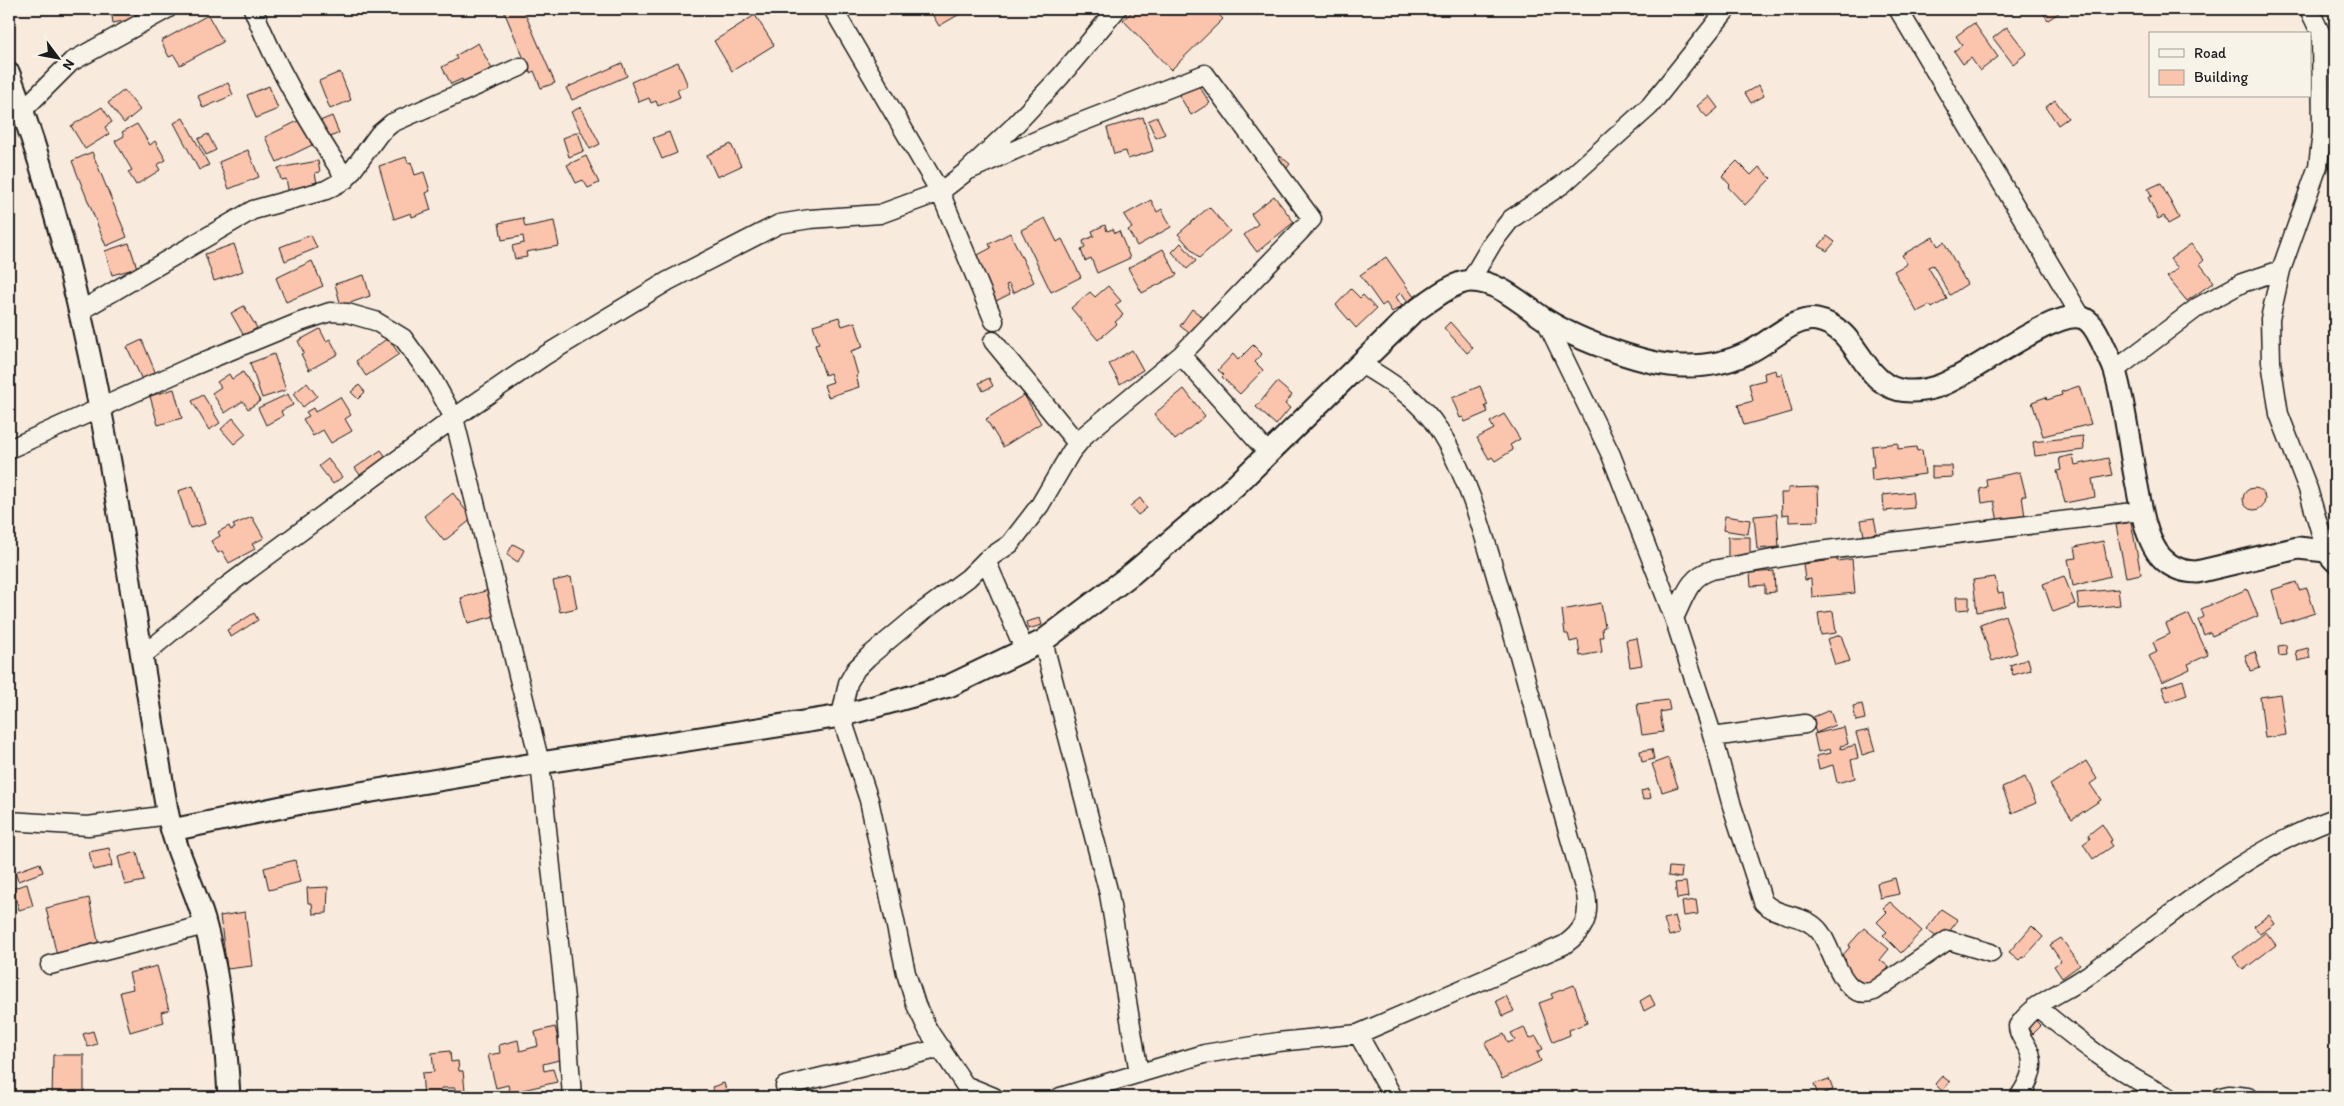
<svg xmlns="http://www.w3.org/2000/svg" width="2344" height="1106" viewBox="0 0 2344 1106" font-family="Itim,sans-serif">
<rect width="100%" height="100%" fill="#f8eadc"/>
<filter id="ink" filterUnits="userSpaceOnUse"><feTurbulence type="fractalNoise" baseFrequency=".02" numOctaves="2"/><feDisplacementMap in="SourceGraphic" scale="10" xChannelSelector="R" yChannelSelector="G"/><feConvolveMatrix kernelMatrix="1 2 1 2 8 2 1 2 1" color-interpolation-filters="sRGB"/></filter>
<g filter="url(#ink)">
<path fill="#fbc4ad" stroke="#1c1c1c" d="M111 9H143L144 17 113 23Z
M503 9H523L555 83 541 88 534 71 530 73Z
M929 9H964L965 11 939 26Z
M1135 9H1213L1223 19 1171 70 1123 20Z
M2040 9H2062L2063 10 2048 20Z
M208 15 223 42 180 65 174 55 169 57 161 41Z
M755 15 774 45 732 71 714 41Z
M1974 23 1998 57 1980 71 1971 58 1963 64 1954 51 1962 45 1956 36Z
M2007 27 2027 53 2013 64 1993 38Z
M478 43 493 71 465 86 462 79 451 84 442 67 457 59 455 56Z
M678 62 688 86 677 90 680 97 658 106 656 101 651 103 649 98 639 102 631 82Z
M622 63 627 76 572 100 566 88Z
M340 72 351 100 330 109 319 81Z
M228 83 233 95 203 108 198 96Z
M1197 83 1210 103 1191 115 1179 95Z
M1759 85 1764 96 1751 103 1745 93Z
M269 86 278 109 256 118 247 95Z
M124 90 140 110 124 123 108 103Z
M1709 96 1718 108 1707 117 1697 106Z
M2055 100 2068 118 2058 125 2046 107Z
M102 107 112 122 105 127 109 134 85 149 71 126Z
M581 107 600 144 590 149 571 112Z
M332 116 339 133 328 138 320 121Z
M1143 117 1153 151 1128 159 1126 151 1114 154 1107 128Z
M1157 117 1165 134 1156 138 1148 121Z
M183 118 209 165 199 170 174 123Z
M300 120 312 145 277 162 265 137Z
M137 124 150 145 155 141 166 160 157 165 160 170 136 185 128 172 132 170 115 141 124 136 122 132Z
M578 132 584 151 569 157 563 138Z
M669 132 677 153 662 159 653 138Z
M208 134 216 150 206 155 198 139Z
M731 144 741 166 717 177 707 155Z
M248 150 259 177 229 189 219 162Z
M92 152 127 237 106 246 72 161Z
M586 156 599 183 588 188 583 180 576 183 567 165Z
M1280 156 1290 164 1283 173 1273 166Z
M406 157 408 163 411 162 415 175 424 172 430 191 426 193 431 210 412 217 411 213 394 219 379 166Z
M318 161 320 172 315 173 318 188 289 194 286 179 281 180 278 168Z
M1737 161 1751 175 1759 167 1771 178 1745 205 1728 187 1730 185 1722 176Z
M2161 183 2179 218 2168 224 2164 216 2158 219 2148 197 2152 196 2148 189Z
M1274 196 1294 222 1257 252 1244 235 1258 224 1251 214Z
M1151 200 1157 212 1162 209 1171 227 1137 246 1128 230 1132 228 1124 215Z
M1209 207 1230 231 1199 258 1178 234Z
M523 218 525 227 554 221 559 246 526 252 527 257 515 259 512 246 524 243 523 236 502 240 499 223Z
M1045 218 1057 242 1062 239 1081 277 1051 292 1021 230Z
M1105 225 1107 231 1113 229 1115 233 1119 231 1130 258 1097 273 1091 258 1085 261 1081 250 1085 248 1083 241 1094 236 1092 231Z
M1010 233 1034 282 1013 293 1009 284 1006 285 1010 294 996 301 993 295 984 300 970 259 991 248 989 244Z
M311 235 317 248 285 261 280 247Z
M1827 236 1835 242 1827 251 1819 246Z
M1933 237 1938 246 1944 242 1967 284 1950 295 1933 265 1928 267 1947 299 1932 308 1930 305 1917 312 1894 271 1907 264 1902 255Z
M129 243 137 268 112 275 105 251Z
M1181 243 1196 261 1187 269 1172 252Z
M234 244 243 271 214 281 205 254Z
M2191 244 2204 260 2200 264 2214 282 2187 301 2167 277 2178 268 2170 259Z
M1163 249 1177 275 1142 293 1128 268Z
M1386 257 1414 297 1408 302 1401 292 1396 297 1402 306 1392 312 1386 303 1382 306 1360 275Z
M312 261 323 286 286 302 276 278Z
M364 275 370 296 341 306 335 284Z
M1108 286 1121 301 1115 305 1123 315 1115 322 1117 324 1098 340 1071 308 1090 292 1095 297Z
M1351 289 1360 298 1363 295 1376 309 1356 328 1336 305Z
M244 306 257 328 244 336 231 313Z
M1192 309 1204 318 1192 335 1180 326Z
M839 317 842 326 855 322 863 347 851 351 858 375 856 376 859 387 828 397 824 385 833 382 830 373 825 375 815 345 819 344 813 325Z
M1450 322 1473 348 1467 353 1444 328Z
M320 329 326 341 330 339 338 354 309 370 301 354 304 353 298 341Z
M388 338 399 354 366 376 356 361Z
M142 340 156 374 142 380 127 347Z
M1253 345 1262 354 1255 362 1263 370 1240 394 1222 377 1224 375 1218 370 1233 354 1238 360Z
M1132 350 1143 370 1120 384 1109 364Z
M274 354 286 390 262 398 250 363Z
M1776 370 1777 375 1782 374 1792 412 1744 425 1738 405 1753 401 1749 384 1765 380 1764 373Z
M243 372 260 401 248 409 243 401 225 413 212 393 221 387 217 382 229 374 232 379Z
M989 378 993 386 983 391 979 383Z
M1277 382 1292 395 1285 404 1290 408 1276 425 1256 407Z
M307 383 317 396 303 407 293 394Z
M359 385 365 392 358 399 351 392Z
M1480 386 1488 405 1485 406 1488 412 1465 422 1463 417 1460 418 1452 398Z
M2079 386 2091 424 2043 436 2032 402 2046 397 2047 400 2062 395 2061 392Z
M174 389 182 418 158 425 150 396Z
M1184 389 1205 416 1175 440 1154 414Z
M288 394 293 405 281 411 283 416 266 425 258 408Z
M203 395 220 423 209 430 192 401Z
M1024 395 1041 423 1003 447 986 419Z
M340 397 351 415 345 419 352 431 331 443 323 430 313 436 303 419 309 416 306 412 313 408 315 412Z
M1504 414 1520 439 1510 445 1513 450 1495 461 1492 457 1489 459 1477 438 1494 429 1490 422Z
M233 418 246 434 234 444 221 429Z
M2083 436 2084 450 2035 456 2033 442Z
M1898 443V449L1916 447 1917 451 1922 450 1925 474 1872 481 1871 467H1874L1872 446Z
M381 450 389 461 363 479 355 468Z
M2073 455 2075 465 2108 458 2112 475 2092 479 2095 497 2065 503 2057 471 2061 470 2059 458Z
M328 459 342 477 333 484 319 466Z
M1932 466H1952L1953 477 1932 478Z
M2020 472 2026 496H2022L2025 517 1998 522 1994 501 1982 503 1980 489 1987 487 1986 479Z
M193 486 205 524 190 528 178 491Z
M1818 487 1819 521 1789 522V514L1782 515 1781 493H1788V488Z
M2243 499a11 11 0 1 1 22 0a11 11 0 1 1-22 0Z
M1912 492 1914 508 1884 511 1883 495Z
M453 493 472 519 444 541 424 516Z
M1140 498 1147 508 1138 515 1130 506Z
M1777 514 1779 547 1757 549 1754 516Z
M1725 516 1750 520 1748 534 1723 530Z
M252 517 264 538 252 544 255 549 229 563 222 551 218 553 211 541 220 536 218 532 229 526 231 530 235 528 233 525Z
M1874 518 1877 533 1864 536 1861 520Z
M2131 522 2141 574 2126 577 2116 525Z
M1728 537H1750V559H1728Z
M2103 541 2110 576 2073 586 2068 559 2077 558 2075 547Z
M513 544 524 550 518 562 507 555Z
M1837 557V561L1852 559 1855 593 1812 597 1811 579 1805 580 1803 564 1826 561V558Z
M1774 571 1775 592 1765 593V585L1751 586 1750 573Z
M2064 576 2075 604 2053 612 2043 584Z
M571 577 577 608 560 612 553 581Z
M1995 577 1998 593 2003 592 2005 606 1977 612 1973 580Z
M2296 582 2299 590 2307 588 2315 613 2281 624 2272 590Z
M492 589 499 615 468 623 461 598Z
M2118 589 2120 605 2079 609 2077 593Z
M2247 589 2258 616 2212 636 2210 632 2204 635 2198 620 2204 617 2201 609Z
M1956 597H1969V609L1957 610Z
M1601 603 1605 627 1602 628 1603 637H1600L1602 652 1580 656 1578 640 1570 642 1568 634H1565L1562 610Z
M1833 611 1836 633 1821 635 1818 613Z
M254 613 258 620 231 637 227 630Z
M2189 614 2208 655 2188 664 2190 669 2162 682 2149 656 2157 652 2153 642 2170 634 2166 624Z
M2005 615 2017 653 1992 661 1980 624Z
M1040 618 1042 625 1028 629 1026 622Z
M2335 620V645L2330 621Z
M1841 635 1850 661 1835 665 1827 639Z
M1637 638 1642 665 1630 667 1626 640Z
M2286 645 2287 655 2279 656 2278 646Z
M2308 648 2310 658 2298 661 2296 651Z
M2255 652 2260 668 2250 671 2245 655Z
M2028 659 2031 670 2013 675 2010 665Z
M2183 680 2187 695 2167 702 2162 687Z
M2280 694 2286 735 2265 738 2260 697Z
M1668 700 1670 710 1660 712 1663 732 1642 735 1637 704Z
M1862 704 1865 719 1856 721 1853 706Z
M1830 710 1835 725 1816 733 1811 718Z
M1844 727 1848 744 1840 746 1841 749 1855 745 1858 758 1851 760 1855 778 1837 783 1833 765 1819 769 1816 756 1831 753 1830 749 1818 752 1814 734Z
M1869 730 1875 751 1862 755 1856 733Z
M1652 749 1654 759 1642 762 1640 751Z
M1668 758 1678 787 1662 792 1652 764Z
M2086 761 2097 779 2090 784 2101 800 2072 819 2050 785Z
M2025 777 2036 803 2012 813 2002 787Z
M1649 789 1651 798 1643 800 1641 791Z
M2102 824 2112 840 2109 842 2112 846 2093 859 2083 844 2090 839 2088 835Z
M109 848 112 866 93 870 89 852Z
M137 852 144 881 125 885 118 857Z
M295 860 300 882 269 890 264 868Z
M40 863 43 872 18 881 15 872Z
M1669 867 1682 868 1681 878 1668 876Z
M1895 878 1899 894 1880 898 1877 883Z
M1686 882 1688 897 1677 899 1675 883Z
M27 884 33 906 19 910 13 888Z
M328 887 327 913 313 914 312 903H308L307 888Z
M89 898 99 946 57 956 46 908Z
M1696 900 1698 914 1684 916 1682 902Z
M1890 902 1922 931 1901 953 1883 935 1887 932 1877 922 1887 912 1883 908Z
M1941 909 1958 920 1942 941 1926 929Z
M245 912 252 966 227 969 220 916Z
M2269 915 2275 924 2260 934 2254 926Z
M1675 916 1680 933 1669 936 1664 919Z
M2032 926 2043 937 2024 958 2022 957 2019 960 2009 952Z
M1864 928 1889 949 1880 960 1889 967 1874 985 1871 982 1866 988 1840 966 1846 960 1842 956 1850 947 1848 946Z
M2266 932 2276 945 2243 970 2233 957Z
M2061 938 2080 965 2062 978 2054 966 2061 961 2050 945Z
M157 966 169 1010 161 1012 164 1022 130 1032 120 992 133 989 129 973Z
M1574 985 1587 1023 1569 1030 1570 1035 1553 1042 1539 1003 1553 998 1551 994Z
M1650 995 1655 1005 1644 1011 1640 1001Z
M1506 996 1514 1011 1503 1016 1496 1001Z
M2033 1018 2041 1026 2033 1034 2026 1026Z
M555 1027 563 1059 543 1064 544 1071 553 1069 557 1082 510 1093 508 1085 496 1088 488 1055 500 1053 499 1045 518 1040 520 1051 538 1046 535 1032Z
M1524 1027 1529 1039 1536 1036 1543 1049 1537 1052 1541 1061 1502 1079 1485 1043 1504 1034 1508 1043 1515 1040 1511 1033Z
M93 1031 97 1044 88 1047 83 1034Z
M450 1051 451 1062 458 1061 459 1071H463L465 1090 455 1091V1088H441V1097H424L422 1073 434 1072 432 1053Z
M53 1055H84V1097H52Z
M1942 1076 1950 1082 1942 1091 1935 1084Z
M1829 1079 1833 1090 1818 1095 1814 1084Z
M724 1083 728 1097H715L712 1087Z
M119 1093 120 1097H96V1094Z"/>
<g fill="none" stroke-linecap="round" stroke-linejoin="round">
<g stroke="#1c1c1c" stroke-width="21">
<path id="minor" d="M253 9C277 69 310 125 346 179
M833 9 940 192 994 321
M1898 9 2082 318
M2309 9 2321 34 2335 49
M2321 34 2322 132 2318 166 2281 270 2270 319 2271 362 2279 414 2308 489 2326 551
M23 110 71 62 167 9
M967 171 1056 132 1205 74 1312 219 1181 355 1086 434 1071 452 1040 505 1010 544 986 560 968 578 922 612 868 657 856 669 848 683 841 716 869 800 906 973 916 1005 928 1030 973 1097
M1470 281 1493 242 1511 219 1563 184 1650 106 1727 9
M80 311 253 210 326 190 346 179 379 134 392 123 520 67
M1546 321 1611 455 1674 618 1713 737 1732 806 1763 902C1778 918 1806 913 1820 932 1833 949 1842 1003 1874 991L1948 940 1991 953
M993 341 1077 443
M1181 355 1268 453
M2115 370 2198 307 2242 283 2281 270
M9 449 193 366 300 322 330 312 347 313 375 321 403 338 432 378 454 418 540 763 565 999 572 1097
M986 560 1024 649
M1674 618C1685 597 1688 577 1712 570L1811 552 2141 511
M1043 641 1109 894 1139 1073
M141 657 227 586 454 418 544 356 668 281 779 224 810 219 880 214 940 192 967 171 1013 127 1060 77 1117 9
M1713 737 1805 724
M9 821 88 826 168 815
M50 965 205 925
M2036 1006C2078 1041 2120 1074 2169 1097
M1358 1034 1393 1097
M785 1086 941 1048
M967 1086 994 1097
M1060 1097 1204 1054 1278 1042 1358 1034 1564 945C1584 931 1590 918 1586 894 1557 796 1532 697 1503 600 1486 543 1471 481 1439 430 1420 400 1390 381 1359 363
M2019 1097C2030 1081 2038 1063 2026 1045 2023 1039 2018 1034 2018 1026 2036 1000 2064 993 2088 975 2168 919 2242 851 2335 818
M2220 1097 2229 1095 2248 1097"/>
</g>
<g stroke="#1c1c1c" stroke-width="25">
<path id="tertiary" d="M9 74C99 309 124 564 167 810 174 848 193 883 204 920 220 977 226 1038 229 1097
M172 830 306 802 540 763 841 716 949 686 1043 641 1133 573 1235 486 1411 314C1426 304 1453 281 1471 281 1499 281 1524 306 1546 320 1578 340 1648 367 1686 366 1708 366 1727 363 1747 353 1767 345 1795 315 1817 320 1869 330 1859 410 1936 387 1969 378 2054 307 2083 318 2093 322 2097 333 2102 342 2106 352 2112 361 2115 371 2126 408 2129 448 2137 486 2141 507 2145 534 2157 552 2167 566 2181 572 2197 572L2298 548 2326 551 2335 561"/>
</g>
<use href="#minor" stroke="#f7f3e8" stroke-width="18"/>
<use href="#tertiary" stroke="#f7f3e8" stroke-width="21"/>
</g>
</g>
<rect width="2344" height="1106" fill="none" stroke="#f7f3e8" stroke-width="30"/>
<rect x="15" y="15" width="2314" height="1076" fill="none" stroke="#1c1c1c" stroke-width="2" filter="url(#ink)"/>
<rect x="2149" y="32" width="162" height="65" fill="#f7f3e8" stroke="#9f9d96"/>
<rect x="2159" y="49" width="25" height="8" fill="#f7f3e8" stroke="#9f9d96"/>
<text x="2194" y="58" font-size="15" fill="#1c1c1c">Road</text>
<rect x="2159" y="70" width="25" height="15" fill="#fbc4ad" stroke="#9f9d96"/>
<text x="2194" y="82" font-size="15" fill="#1c1c1c">Building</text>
<g transform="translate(58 58) rotate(122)" stroke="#f7f3e8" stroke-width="4" paint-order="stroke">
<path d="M0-4L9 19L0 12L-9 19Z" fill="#1c1c1c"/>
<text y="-8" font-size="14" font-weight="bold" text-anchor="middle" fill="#1c1c1c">N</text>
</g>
</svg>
